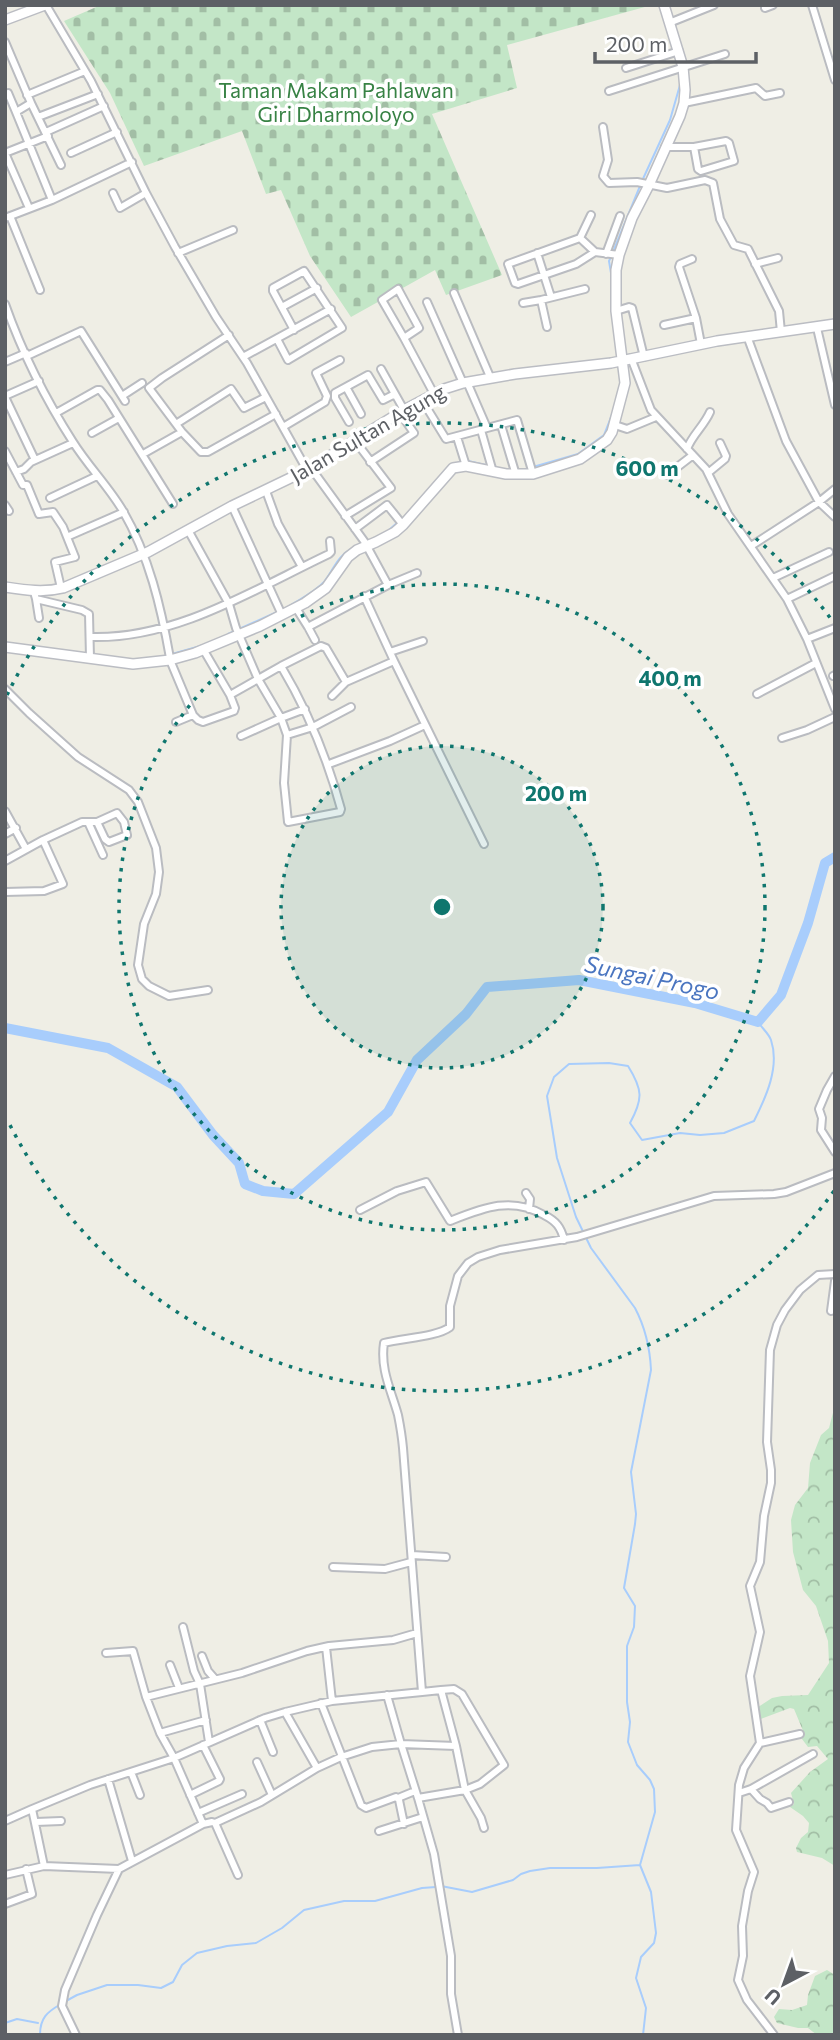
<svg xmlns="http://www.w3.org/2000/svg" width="840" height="2040" viewBox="0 0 840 2040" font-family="Commissioner,sans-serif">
<defs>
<pattern id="forest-crowns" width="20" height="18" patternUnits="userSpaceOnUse" patternTransform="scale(1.75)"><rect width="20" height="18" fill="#c3e6c7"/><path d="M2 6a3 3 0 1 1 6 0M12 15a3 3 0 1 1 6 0" fill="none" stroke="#a2bea5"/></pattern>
<pattern id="cemetery-stones" width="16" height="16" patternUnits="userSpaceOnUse" patternTransform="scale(1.75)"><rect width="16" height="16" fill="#c3e6c7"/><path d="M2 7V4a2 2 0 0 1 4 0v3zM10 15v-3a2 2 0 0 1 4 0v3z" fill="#a2bea5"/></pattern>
</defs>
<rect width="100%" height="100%" fill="#efeee5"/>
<path fill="url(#forest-crowns)" d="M835 1405V1866L822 1858 797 1852 796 1848 801 1838 808 1832 809 1823 803 1816 790 1807 794 1804 791 1793 810 1772 828 1759 817 1746 808 1747 802 1739 804 1733 794 1709 790 1708 753 1722 752 1711 772 1698 782 1696 808 1695 829 1663 828 1641 816 1606 803 1590 793 1552 791 1520 795 1505 808 1488 810 1463 821 1435 829 1428Z
M827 1970 835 1975V2035H817L808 2028H798L777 2023 774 2017 779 2009 792 2010 807 2005 808 1995 815 1976Z"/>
<path fill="url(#cemetery-stones)" d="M101 5H652L507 45 517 88 432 114 502 275 446 295 435 270 351 317 310 256 281 190 266 194 242 131 144 166 110 93 64 21Z"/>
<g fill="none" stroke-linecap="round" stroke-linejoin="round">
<path stroke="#a8cdfc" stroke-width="2" d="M642 181 670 120 680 85
M613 252 640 186
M611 257 609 261 612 279
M468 461 490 466
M533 467 578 454 604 435 613 412
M516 469H528
M389 530 398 522
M286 608C298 600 314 593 324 582 335 568 336 557 353 548
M228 634 277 612
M172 654 204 645
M441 1886 472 1892 513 1880 521 1874 530 1871 550 1868H597L640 1865
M66 2001 77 1995 107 1985H138L161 1988 173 1982 182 1965 197 1953 227 1946 256 1943 282 1928 304 1910 344 1901H375L422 1888 436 1887
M5 2023 17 2019 38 2023
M40 2035C40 2018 47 2012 61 2004
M643 2035 646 2008 636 1978 641 1957 654 1943 656 1933 651 1892 640 1865 655 1812 654 1789 650 1780 637 1765 628 1742 630 1722 627 1702V1646L634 1627 635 1606 624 1588 635 1524 636 1514 631 1472 651 1370C650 1349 645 1327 635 1308L591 1248 576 1217 557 1158 547 1096 554 1077 569 1064 609 1063 628 1066C643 1090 643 1099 630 1123L642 1140 680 1133 700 1135 724 1133 754 1121C766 1097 780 1067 771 1040 769 1034 762 1028 758 1022"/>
<path stroke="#a8cdfc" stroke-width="10" d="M5 1028 108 1048 177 1087 213 1135 239 1163 245 1184 263 1191 294 1194 388 1112 417 1060 466 1014 487 987 579 980 695 1003 758 1022 781 995 808 923 825 863 835 857"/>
<g stroke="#babcc1" stroke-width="10">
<path id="street" d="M46 5 91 81 146 193 175 247 216 317 247 363 307 470
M812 5 835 80
M765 8 773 5
M669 23 714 5
M5 42 31 103 16 112 52 200
M626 68 679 51
M609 91 725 54
M8 93 16 112
M27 95 85 71
M31 103 61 165
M684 103 756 88 765 96 780 93
M38 117 98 94
M603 127 608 160 603 176 609 183 637 182 667 188 705 180 713 183 720 219 734 245 748 249 779 311 781 332
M46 132 104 106
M665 147H694L698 169 701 171 734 161 729 143 726 141 694 147
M5 153 29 208
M5 153 48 136
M71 153 117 132
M113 193 120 208 146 193
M10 216 40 290
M5 218 52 200 132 162
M580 238 591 215
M595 252 580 238 508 264 515 283 518 284 576 264 595 252 619 255
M178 253 233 230
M537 253 551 297
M606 254 620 216
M692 259 680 264 679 267 696 318 701 344
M755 264 778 258
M454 293 491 379
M541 300 547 327
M427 302 463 383
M523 303 541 300 585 289
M5 304C22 352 46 400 73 442 88 466 109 487 123 511 149 556 161 607 170 658
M282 307 317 288
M616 311 629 307 632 308 644 357
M664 325 696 318
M817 328 835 405
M747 336 786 441 819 502 835 517
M404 338 382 300 398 289 419 328 404 338 434 394
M277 339 288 360 342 328 304 271 273 288V291L294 330
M27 356 81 331 125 401
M243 357 331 309
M631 358 651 410 706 469 728 514 787 599 807 639 835 628
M5 362 26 353
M381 369 404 410
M467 382 487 428
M346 387 361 414
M5 396 39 381
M122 396 142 383
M5 397 35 460
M422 400 446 439 517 420 533 474
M56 413 97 390H100L108 400 173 504
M349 422 335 398V393L368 375 383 400 395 394
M176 424 149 388 162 378 229 335
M501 425 516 475
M615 425 627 429 656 417
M283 427 325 402 327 396 316 373 340 360
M481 430 493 472
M182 432 201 452H208L276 414
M92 433 119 418
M457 437 466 466
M687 449C692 435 704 426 710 412
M5 451 23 485H27L39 514 53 512 63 527 75 557 55 562 61 588
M143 454 182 432 176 424 231 389 244 408 266 397
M370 462 414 433 400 413
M16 472 24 469 31 462 73 443
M708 473 725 459 726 456 720 443
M667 475 693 455
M266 491 278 524 302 567
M50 498 97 476
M5 505 9 511
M232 506 282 615
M345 516 391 488 356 442
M355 529 387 505 403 525
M188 530 229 604 236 628 258 679 281 718 241 736
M69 536 124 512
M751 546 819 502 835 489
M773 578 829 552
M388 585 417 573
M34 592 36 599 82 610 89 614 90 658
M364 596 394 661 484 844
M36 599 39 618
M787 599 835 576
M296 608 308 627 388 585 364 541 311 468
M308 627 315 640
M90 637C175 640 255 589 329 554L331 552 330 541
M807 639 835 709
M203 649 230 695 281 666 321 646 326 648 346 682
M390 652 423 641
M170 660 193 715 198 720 203 722 234 711 235 708 230 695
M281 666C309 713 327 757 341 809L340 812 288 822 284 783 287 735 313 727 351 707
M833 676 835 675
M5 689 29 713 78 757 129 790 138 802 156 848 159 872 156 894 144 924 138 965 142 979 149 986 169 996 208 990
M757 694 816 663
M332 696 346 682 394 661
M176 722 193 715
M287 735 281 718 305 709
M782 738 807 730 835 717
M329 764 390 741 425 725
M5 811 26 849
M88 822H97L117 813 124 822 127 835 109 842 105 839 97 822
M5 834 16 828
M5 861 43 840 82 822H88L103 855
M5 892 44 891 63 884 43 840
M835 1076 827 1090 819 1109 822 1118 821 1130 835 1152
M526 1193 530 1199 529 1209
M360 1210 397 1191 426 1182 450 1221C483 1208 511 1196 544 1215 556 1221 561 1227 564 1240
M831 1311 835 1281
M412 1555 446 1557
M333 1567 385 1569 411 1562
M183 1627 194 1671 200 1684 209 1742
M326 1647 332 1701
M106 1653 133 1651 146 1697
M202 1656 208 1671 215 1679
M170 1665 179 1688
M441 1690 454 1689 462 1694 504 1765 480 1784 465 1790 481 1818 484 1828
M422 1692 441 1690 456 1746 465 1790 418 1798 434 1854 451 1956V1994L458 2035
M321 1703 361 1805 366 1808 396 1797 399 1800 404 1824
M285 1712 317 1768
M260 1720 273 1752
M160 1733 206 1720
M760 1743 800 1734
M257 1762 272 1795
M131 1772 140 1795
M108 1779 132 1861
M751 1789 760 1799 767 1803 771 1808 789 1802
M739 1793 751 1789 813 1754
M190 1795 219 1781 220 1779 203 1745
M398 1798 415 1791
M418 1798 401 1744 456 1746
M198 1813 242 1794
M5 1821 32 1809
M36 1822 61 1821
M215 1823 261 1802 317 1768 341 1757 372 1747 401 1744 387 1695
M203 1824 212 1822 215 1823 238 1875
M379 1831 423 1817
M44 1866 119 1869 203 1824 174 1758 160 1733 146 1697 242 1673 307 1651 329 1646 393 1640 417 1633
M5 1875 44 1866 32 1809 90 1785 174 1758 265 1718 285 1712 332 1701 422 1692 403 1448C402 1437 400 1425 398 1415 391 1390 380 1369 384 1343 402 1338 437 1337 450 1327V1306L458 1276 468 1263 478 1257 500 1250 577 1237 714 1196 774 1194 786 1192 835 1173
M5 1904 32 1894 26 1869
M76 2035 62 2006 65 1990 97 1915 119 1869
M774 2035 747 2000 738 1980 743 1956 742 1926 748 1891 754 1872 736 1830 739 1785 744 1768 760 1743 750 1676 760 1632 750 1586 760 1562 764 1516 771 1483V1470L767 1442 770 1350 777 1325 785 1310 800 1290 818 1275 835 1274"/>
</g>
<g stroke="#bbbdc3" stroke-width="12">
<path id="secondary" d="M5 20 45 5
M5 587C25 590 43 593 63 588L148 552 232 506 307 470 404 410 444 389 463 383 515 374 611 363 717 341 835 324
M5 647 133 664 170 660 195 653 260 626 305 603 326 588 348 557 357 550 376 542 395 532 403 525 453 468 466 466 506 474H533L580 459 607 440 612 432 625 383 616 311V270L619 255 632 218 649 185 680 116 684 103 685 90 683 67 664 5"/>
</g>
<use href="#street" stroke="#fff" stroke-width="6"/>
<use href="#secondary" stroke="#fff" stroke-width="9"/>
</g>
<circle cx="442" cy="907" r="161" fill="#0f766e" fill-opacity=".12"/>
<g fill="none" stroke="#0f766e" stroke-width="3.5" stroke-dasharray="3.5 7">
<circle cx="442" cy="907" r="161"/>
<circle cx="442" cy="907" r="323"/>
<path d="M834 1191A484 484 0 0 1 7 1119M7 695A484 484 0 0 1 834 623"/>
</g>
<g text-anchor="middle" stroke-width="7" stroke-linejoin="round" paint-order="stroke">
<g font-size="21" fill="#378244" stroke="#fff">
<text x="336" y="98">Taman Makam Pahlawan<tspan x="336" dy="24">Giri Dharmoloyo</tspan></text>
</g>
<g font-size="21" fill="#5d6065" stroke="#fff">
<text transform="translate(368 434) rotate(-30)" y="7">Jalan Sultan Agung</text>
</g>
<g font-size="23" font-style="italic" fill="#4a75c0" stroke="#fff">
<text transform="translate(652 978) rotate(12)" y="8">Sungai Progo</text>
</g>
</g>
<circle cx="442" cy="907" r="10" fill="#0f766e" stroke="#fff" stroke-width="3.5"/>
<g font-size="21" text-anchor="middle" font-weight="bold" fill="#0f766e" stroke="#fff" stroke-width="7" stroke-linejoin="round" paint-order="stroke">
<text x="647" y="476">600 m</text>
<text x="670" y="686">400 m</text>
<text x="556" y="801">200 m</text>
</g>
<rect width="840" height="2040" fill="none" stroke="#5d6065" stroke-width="14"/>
<g transform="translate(784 1984) rotate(221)" stroke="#ffffff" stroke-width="5" paint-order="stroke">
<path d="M0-5L12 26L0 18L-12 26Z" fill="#5d6065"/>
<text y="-10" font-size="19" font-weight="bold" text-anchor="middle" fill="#5d6065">U</text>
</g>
<path d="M595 52v10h161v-10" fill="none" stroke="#5d6065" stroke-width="3.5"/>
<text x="606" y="52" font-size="21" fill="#5d6065" stroke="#ffffff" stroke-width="5" paint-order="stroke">200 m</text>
</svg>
